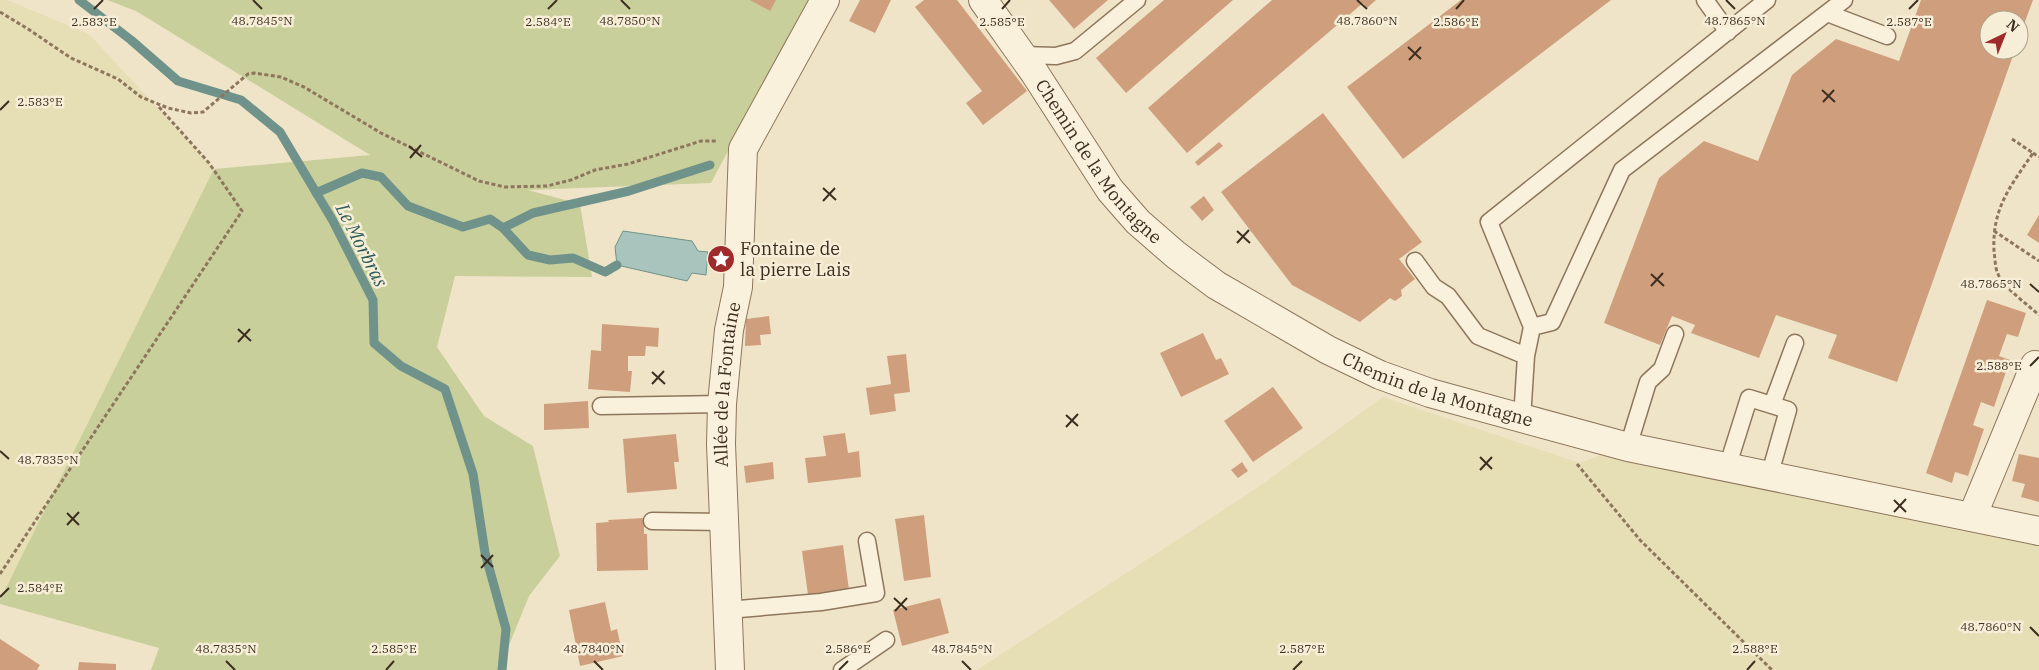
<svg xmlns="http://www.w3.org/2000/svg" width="2039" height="670" viewBox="0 0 2039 670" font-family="'IBM Plex Serif',serif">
<rect width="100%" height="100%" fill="#f0e4c8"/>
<path fill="#e6deb5" d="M0 0H7L89 34 214 169 166 279 0 601Z
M1383 397 1580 463 1603 454 2039 535V670H977L1257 488Z"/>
<path fill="#c9cf9b" d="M107 0H808L711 183 528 190 580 204 592 277 455 276 437 347 484 416 533 446 560 556 529 596 499 670H151L159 648 0 604V600L214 169 370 155 136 11Z"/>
<path fill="#a9c4bc" stroke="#6f938a" d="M623 231 692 241 698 251 708 252 706 275 692 273 687 281 617 265 615 247Z"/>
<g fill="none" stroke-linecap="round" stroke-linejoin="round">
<path stroke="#6f938a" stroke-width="9" d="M79 0 131 40 178 81 241 100 280 132 333 221 373 300 374 343 401 366 445 389 473 474 485 553 506 629 502 670
M316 193 362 173 381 177 408 206 463 227 490 219 503 228 528 255 550 260 573 258 605 272 617 265
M503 228 533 213 629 191 710 165"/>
</g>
<path fill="#cf9f7d" d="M750 0H776L770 11Z
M860 0H891L875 33 849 21Z
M924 0H957L1027 91 983 125 966 103 982 91 915 7Z
M1049 0H1108L1074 29Z
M1164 0H1233L1126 93 1096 58Z
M1272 0H1376L1367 8 1363 3 1187 153 1148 108Z
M1461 0H1611L1403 159 1347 87Z
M1921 0H2033L2019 38V20H1989V50H2015L1897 382 1828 358 1837 335 1776 315 1759 358 1691 333 1695 325 1672 316 1660 345 1604 323 1659 178 1704 141 1758 161 1792 75 1836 39 1899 61Z
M1323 113 1422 242 1399 259 1415 279 1401 290 1402 296 1395 301 1390 298 1360 322 1292 285 1221 192Z
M1219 142 1223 146 1198 166 1195 162Z
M1204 196 1214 210 1202 221 1190 207Z
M2039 215V243L2027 235Z
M1987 300 2026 313 2018 337 2007 334 1999 356 2010 360 1994 407 1981 402 1973 425 1984 429 1968 476 1955 472 1952 483 1926 473Z
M769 316 771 334 760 335 761 345 745 346 746 319Z
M602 324 659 328 658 347 646 346 645 356H628V371H632L630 392 588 389 591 350 601 351Z
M1203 333 1216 360 1221 358 1229 374 1181 397 1160 353Z
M906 354 910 392 894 394 896 411 870 415 866 388 891 384 887 356Z
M1273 387 1303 428 1253 462 1224 421Z
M588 401 589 428 544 430V404Z
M845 433 848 453 859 451 861 477 808 483 805 458 826 456 823 436Z
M676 434 679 462H674L677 489 627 493 623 439Z
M2019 454 2039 458V502L2021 497 2025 484 2012 481Z
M773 462 774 479 746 483 744 466Z
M1242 462 1248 471 1238 478 1231 470Z
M924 515 931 577 904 581 895 519Z
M644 518V534H647L648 570 597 571 596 523 609 522 608 520Z
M843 545 849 590 808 595 802 551Z
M940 598 949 633 902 646 893 610Z
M605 602 611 631 617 629 623 656 580 666 569 610Z
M0 639 40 665 37 670H0Z
M79 662 116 664V670H78Z"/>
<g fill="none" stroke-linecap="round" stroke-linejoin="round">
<g stroke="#8d765c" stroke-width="19">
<path id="lane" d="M1705 0 1728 32
M1827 13 1844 0
M1022 55 1056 56 1075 51 1137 0
M1415 261 1434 287 1448 296 1478 336 1526 356 1522 419
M1532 327 1552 322 1622 170 1827 13 1887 36
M1526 356 1532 327 1489 222 1767 0
M1772 405 1795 343
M601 406 722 404
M1628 447 1648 382 1662 369 1675 334
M1727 468 1749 398 1788 410 1769 477
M652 521 725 522
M728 610 821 602 876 593 867 541
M842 670 886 640"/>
</g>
<g stroke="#8d765c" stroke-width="30">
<g id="street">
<path id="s1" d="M983 0 1034 72 1110 190 1138 222 1176 255 1216 285 1328 350 1380 375 1430 393 1628 447 2039 531"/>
<path d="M1972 517 2035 365 2039 367"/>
<path id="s2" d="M730 670 721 444 722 404 729 330 738 287 743 149 825 0"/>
</g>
</g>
<path stroke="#8d765c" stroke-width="3" stroke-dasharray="4 2.5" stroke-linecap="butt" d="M0 12 28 29 71 58 118 79 141 97 168 108 191 113 203 112 248 74 254 73 281 77 304 87 381 133 479 181 505 187 547 186 571 180 595 170 628 164 701 141H717
M2012 139 2033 153C2010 187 1992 208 1994 251 1995 258 1995 268 1998 274 2003 287 2028 305 2039 315
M2033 153 2039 157
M1994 231 2039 261
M1577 464 1640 540 1772 670
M0 574 242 211 209 163 158 106"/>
<use href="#lane" stroke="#faf1dc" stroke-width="16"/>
<use href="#street" stroke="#faf1dc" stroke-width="28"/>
</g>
<path fill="none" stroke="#3d2e20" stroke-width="2" d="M253 0 262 9M621 0 630 9M1357 0 1367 9M1726 0 1735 9M94 9 103 0M548 9 557 0M1002 9 1010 0M1456 9 1464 0M1909 9 1918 0M1408 47 1421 59M1409 60 1421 47M1822 90 1835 102M1823 102 1834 90M0 110 9 101M409 146 422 157M410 158 421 145M823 188 836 200M823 201 835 188M1237 231 1250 243M1237 243 1249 230M1651 274 1664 286M2030 284 2039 292M1651 286 1663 273M238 329 251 341M238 342 250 329M2030 366 2039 357M652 372 665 384M652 384 664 371M1066 415 1078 426M1066 427 1078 414M0 451 9 459M1480 457 1492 469M1480 470 1492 457M1894 500 1906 512M1894 512 1906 499M67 513 79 525M67 525 79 512M481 555 493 567M481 568 493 555M0 597 9 588M894 598 907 610M895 611 907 598M2030 627 2039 636M226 661 235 670M594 661 603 670M962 661 971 670M386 670 394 661M839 670 848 661M1293 670 1302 661M1747 670 1755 661"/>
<defs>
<g id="sight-disc" transform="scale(1.4375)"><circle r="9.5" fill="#9e2a2b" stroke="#f7eed8"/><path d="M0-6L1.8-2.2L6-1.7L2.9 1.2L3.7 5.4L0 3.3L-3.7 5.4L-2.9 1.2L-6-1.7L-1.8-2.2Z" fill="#fff"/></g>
</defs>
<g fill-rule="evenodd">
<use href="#sight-disc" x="721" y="259"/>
</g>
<g text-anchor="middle" stroke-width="5" stroke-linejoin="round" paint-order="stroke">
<g font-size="18" fill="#3d2e20" stroke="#f7eed8">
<text dy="6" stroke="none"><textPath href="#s1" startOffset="199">Chemin de la Montagne</textPath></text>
<text dy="6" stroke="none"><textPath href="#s2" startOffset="286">Allée de la Fontaine</textPath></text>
<text dy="6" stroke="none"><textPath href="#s1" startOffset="618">Chemin de la Montagne</textPath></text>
</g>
<g font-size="18" fill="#3d2e20" stroke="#f7eed8" text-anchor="start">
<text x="740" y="255">Fontaine de<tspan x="740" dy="21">la pierre Lais</tspan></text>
</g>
<g font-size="19" font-style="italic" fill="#2f5d5a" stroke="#f7eed8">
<text transform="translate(362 245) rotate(63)" y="7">Le Morbras</text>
</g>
</g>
<g font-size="12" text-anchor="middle" fill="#3d2e20" stroke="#f7eed8" stroke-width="5" stroke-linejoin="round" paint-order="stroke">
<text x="1367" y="25">48.7860°N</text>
<text x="262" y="25">48.7845°N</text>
<text x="630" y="25">48.7850°N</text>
<text x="1735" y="25">48.7865°N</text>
<text x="1002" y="26">2.585°E</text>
<text x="94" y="26">2.583°E</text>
<text x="548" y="26">2.584°E</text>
<text x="1456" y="26">2.586°E</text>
<text x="1909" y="26">2.587°E</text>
<text x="40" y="106">2.583°E</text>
<text x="1991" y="288">48.7865°N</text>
<text x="1999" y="370">2.588°E</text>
<text x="48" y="464">48.7835°N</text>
<text x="40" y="592">2.584°E</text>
<text x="1991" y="631">48.7860°N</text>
<text x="394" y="653">2.585°E</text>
<text x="848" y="653">2.586°E</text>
<text x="1302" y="653">2.587°E</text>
<text x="1755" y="653">2.588°E</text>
<text x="226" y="653">48.7835°N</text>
<text x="594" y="653">48.7840°N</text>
<text x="962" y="653">48.7845°N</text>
</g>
<g transform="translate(2004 35) rotate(43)"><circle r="24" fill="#f7eed8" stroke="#ada18e"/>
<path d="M0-4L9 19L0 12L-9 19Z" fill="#9e2a2b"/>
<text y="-8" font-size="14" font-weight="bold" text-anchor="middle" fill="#3d2e20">N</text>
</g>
</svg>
